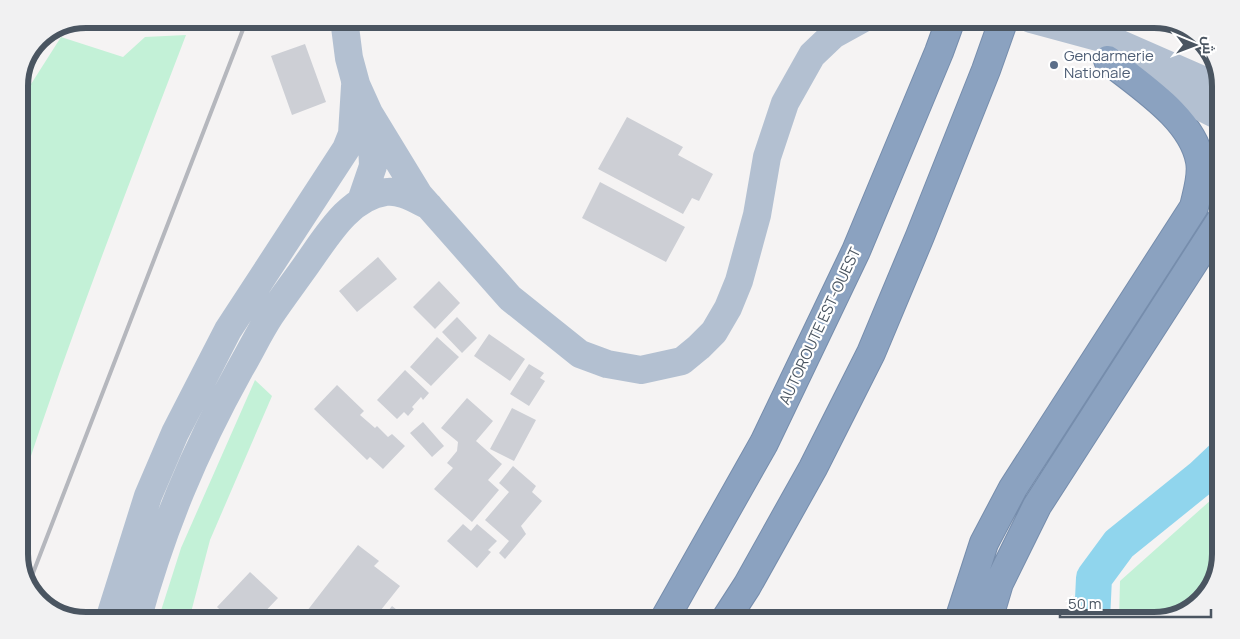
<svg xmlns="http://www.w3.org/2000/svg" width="1240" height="639" viewBox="0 0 1240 639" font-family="Manrope,Cairo,sans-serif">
<rect width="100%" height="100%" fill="#f5f3f3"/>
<path fill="#c3f1d7" d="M186 35C128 187 69 338 19 492V103L61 37 123 57 145 37Z
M255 380 272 396 210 540 189 620H158L181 548Z
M1221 491V553L1214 583 1188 611 1154 620H1119L1120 581Z"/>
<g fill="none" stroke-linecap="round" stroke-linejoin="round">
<path stroke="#90d5ed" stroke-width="36" d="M1092 620 1094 578 1119 544 1202 477 1221 459"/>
</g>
<path fill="#cdcfd5" d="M305 44 326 102 292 115 271 56Z
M627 117 683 147 678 155 713 174 699 201 692 198 683 214 598 169Z
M600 182 685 227 666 262 582 218Z
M378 257 397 279 357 312 339 291Z
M439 281 460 303 435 329 413 307Z
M457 317 477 338 462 353 442 332Z
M489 334 525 359 510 381 474 356Z
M437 337 459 357 431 386 410 367Z
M529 364 544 373 540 378 545 381 529 406 510 394Z
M405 370 429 393 423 400 421 397 412 407 414 409 408 416 404 412 397 419 377 400Z
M337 385 364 411 360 415 375 428 377 426 388 437 392 434 405 446 383 469 370 457 367 460 314 409Z
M467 398 493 421 476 441 502 464 488 480 499 490 472 522 434 489 453 468 447 463 457 451 458 442 441 428Z
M512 408 536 420 514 461 490 449Z
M423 422 444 446 432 457 410 433Z
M513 466 536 486 532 492 542 501 521 526 526 534 505 559 499 553 509 541 485 520 509 492 499 483Z
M463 524 471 531 477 524 497 541 488 550 491 552 477 568 447 541Z
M358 545 379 561 374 566 400 586 373 620H300Z
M250 572 278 598 257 620H231L217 607Z
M392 606 410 620H381Z"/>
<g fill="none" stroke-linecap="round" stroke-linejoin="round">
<g stroke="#768dac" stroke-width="30">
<path id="highway" d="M664 620 764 443 856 251 939 52 951 19
M725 620 747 586 813 468 871 353 920 236 986 70 1004 19
M959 620 984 543 1013 488 1194 207C1197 193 1203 176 1200 161 1192 118 1140 86 1108 60
M988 620 999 583 1037 506 1221 220"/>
</g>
<path stroke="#b3c0d1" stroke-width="28" d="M344 19 349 58 372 143 373 166 361 201
M1031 19 1116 42 1221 88
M1134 73 1221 117
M355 82 369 113 419 195 510 298 580 354 607 364 641 370 682 361 699 347 714 332 728 308 739 281 757 215 767 157 785 103 812 55 833 35 862 19
M109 620 148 496 175 433 228 330 346 149 352 134 355 86
M137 620C162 529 194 452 240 369 250 352 259 333 270 316 282 298 295 281 307 264 327 236 349 197 386 192 401 190 416 200 429 206"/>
<use href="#highway" stroke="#8ba2c0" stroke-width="28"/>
<path stroke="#b5b7bd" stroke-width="4" d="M28 586 247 19"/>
</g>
<circle fill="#5c6f8a" stroke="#fff" stroke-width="2" cx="1054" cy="65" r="5"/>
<g text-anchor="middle" stroke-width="4.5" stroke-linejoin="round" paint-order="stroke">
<g font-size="15" fill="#4e5e75" stroke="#fff" text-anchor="start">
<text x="1064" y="61">Gendarmerie<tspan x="1064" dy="17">Nationale</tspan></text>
</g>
<g font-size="15" fill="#4a5561" stroke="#fff">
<text transform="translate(820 326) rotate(-65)" y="5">AUTOROUTE EST-OUEST</text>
</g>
</g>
<path d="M0 0H1240V639H0ZM86 28H1154A58 58 0 0 1 1212 86V554A58 58 0 0 1 1154 612H86A58 58 0 0 1 28 554V86A58 58 0 0 1 86 28Z" fill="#f1f1f2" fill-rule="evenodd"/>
<path fill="none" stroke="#4a5561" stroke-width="6" d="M86 28H1154A58 58 0 0 1 1212 86V554A58 58 0 0 1 1154 612H86A58 58 0 0 1 28 554V86A58 58 0 0 1 86 28Z"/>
<g transform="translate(1195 45) rotate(91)" stroke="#ffffff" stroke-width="4" paint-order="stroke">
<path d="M0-4L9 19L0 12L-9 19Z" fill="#4a5561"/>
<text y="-8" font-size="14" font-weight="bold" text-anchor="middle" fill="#4a5561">ش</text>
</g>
<path d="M1060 609v8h151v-8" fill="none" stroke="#4a5561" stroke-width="2.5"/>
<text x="1068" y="609" font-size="15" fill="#4a5561" stroke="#ffffff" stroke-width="4" paint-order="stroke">50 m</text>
</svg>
